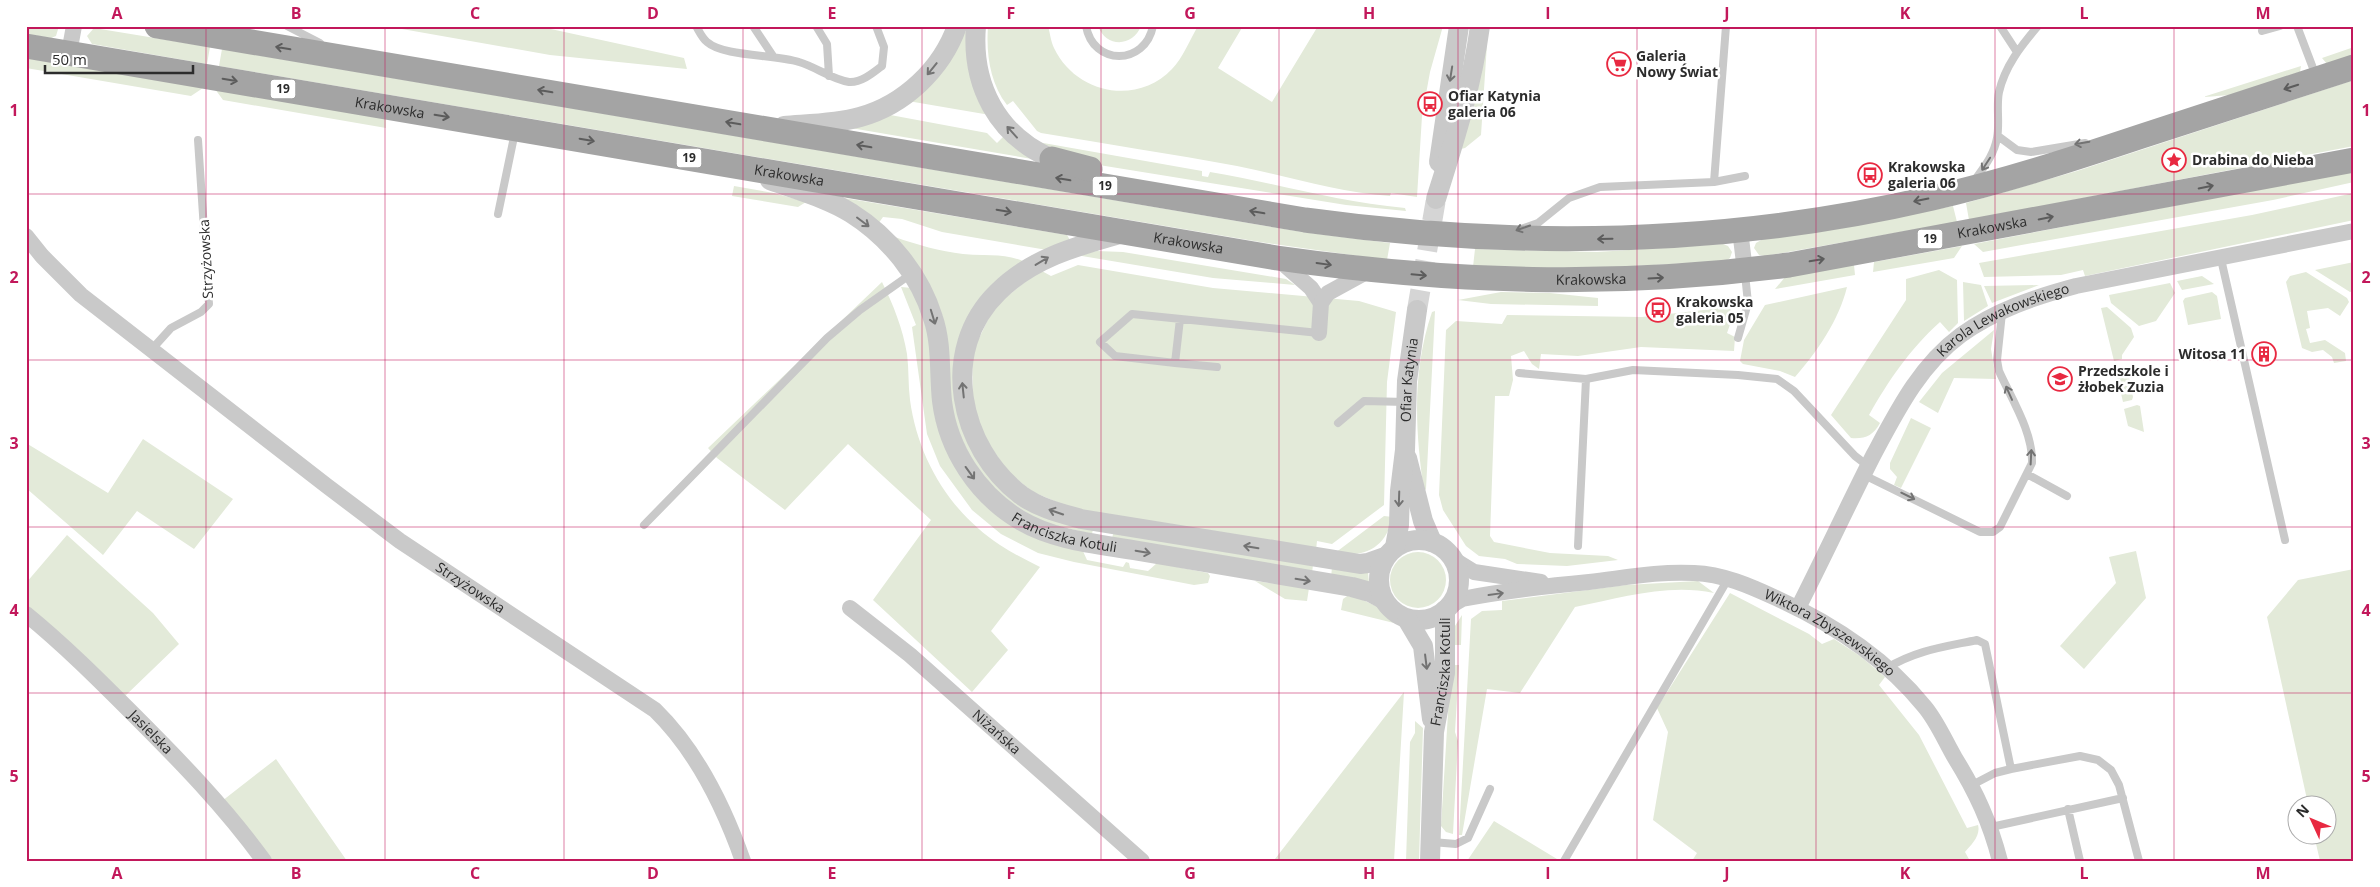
<svg xmlns="http://www.w3.org/2000/svg" width="2380" height="887" viewBox="0 0 2380 887" font-family="'Open Sans',sans-serif">
<rect width="100%" height="100%" fill="#fff"/>
<path fill="#e3ead9" d="M26 26H59L56 36 51 38 26 34Z
M385 26H537L684 58 687 69 550 55Z
M970 26 990 115 908 101Z
M988 26H1048C1050 33 1051 42 1054 48 1076 94 1137 106 1172 69 1183 58 1190 39 1198 26H1243L1218 68 1272 102 1318 26H1443L1430 72 1422 116 1417 197 1391 193 1390 196C1337 192 1288 176 1237 166 1172 154 1106 144 1041 133L1037 131 1013 101 1007 105C990 83 986 54 988 26Z
M1098 26H1141C1133 47 1106 48 1098 26Z
M94 28 210 47 207 64 92 44 87 36Z
M1487 44 1481 135 1465 148 1461 149Z
M2354 47V55L2327 64 2322 58Z
M222 49 1302 232 1390 243 1387 260 1260 242 219 66Z
M26 58 203 88 191 96 26 68Z
M2301 66 2300 72 2230 95 2203 97Z
M2354 80V146L1969 220 1966 203 2077 171Z
M215 89 386 118V128L223 100Z
M885 114 987 133 997 143 1005 135 1032 159 845 127Z
M1032 141 1202 171V176L1208 177 1210 172C1276 183 1337 202 1405 208L1406 211 1346 205 1099 165Z
M2354 171V182L2273 200 1983 252 1974 244Z
M734 186 774 193 806 202 798 207 732 196Z
M2354 193V220L2085 276 2083 270 2061 275 1984 277 1979 263 2252 215Z
M844 198 1067 235 1070 240 1047 250 942 232 902 219 883 217 878 224Z
M1953 206 1957 222 1765 256 1759 255 1754 248 1756 243 1763 239 1843 228Z
M895 237C917 245 940 251 963 254 984 256 1007 253 1025 262L965 326 982 466 1093 529 1092 534 1041 522 1001 496 975 466 956 428 948 384Z
M1723 244 1728 246 1732 252 1730 258 1726 261 1580 269 1473 267 1475 249 1597 252Z
M1962 246 1954 258 1873 272 1874 262Z
M1097 251 1123 252 1286 279 1295 285 1213 278 1076 255Z
M2354 262V291L2350 292 2315 270Z
M1078 265 1213 288 1359 301 1396 312 1387 382 1384 505 1332 544 1317 541 1316 550 1078 511 1033 492 1008 472 982 434 973 401 972 353 994 307 1040 270 1051 276Z
M1854 265 1855 275 1775 289 1786 276Z
M1939 270 1957 280 1958 323 1949 332 1940 322C1909 350 1889 380 1869 415L1880 423C1873 436 1865 439 1851 438L1831 415 1906 300V279Z
M2306 272 2347 298 2349 302 2340 316 2328 308 2307 311 2310 328 2306 329 2310 343 2325 340 2345 353 2346 361 2334 363 2332 357 2323 350 2312 352 2302 348 2286 282 2290 276Z
M2202 276 2214 284 2182 290 2177 281Z
M882 282C893 304 903 329 907 354 909 369 908 385 910 400 918 459 950 512 1000 545 1012 553 1026 560 1040 567L991 631 1008 650 972 692 873 600 931 520 848 444 785 510 717 458 708 448Z
M1963 282 1981 285 1988 306 1964 321Z
M2170 283 2175 293 2156 321 2139 326 2111 303 2109 295Z
M2039 285 1992 303 1984 286Z
M901 287 912 288 923 315 964 479 1082 549 1087 560 1123 567 1126 562 1129 563 1130 568 1148 571 1157 563 1208 573 1210 576 1208 583 1194 585 1074 562 1038 553 1001 534 972 510 940 466 927 434 912 327 916 325Z
M1847 287C1839 320 1817 352 1795 377L1780 371 1743 364 1740 361 1744 340 1765 305Z
M1501 292 1550 293 1598 298V306L1491 304 1458 300Z
M2212 292 2217 296 2221 319 2188 325 2183 301 2185 298Z
M1730 307 1732 319 1727 333 1735 337 1734 351 1641 347 1578 356 1541 354 1539 369 1532 364 1524 351 1511 356 1513 380 1509 396H1495L1490 536 1494 542 1550 553 1608 556 1618 560 1567 566 1517 564 1505 559 1479 556 1466 546 1443 510 1439 495 1446 330 1456 321 1502 324 1507 315 1642 317Z
M2107 307 2131 328 2134 337 2122 355V359L2114 361 2101 308Z
M1435 311 1426 489 1424 491C1415 430 1412 371 1432 312Z
M1994 330 1991 349 1996 379 1954 378 1938 413 1919 402 1942 373Z
M2124 366 2127 367 2133 397 2132 400 2123 402 2115 368Z
M2137 405 2140 406 2144 432 2128 426 2124 409Z
M1911 418 1931 428 1901 488 1894 485 1897 477 1890 469V463Z
M143 439 233 499 194 549 137 511 103 555 26 488V443L108 493Z
M1384 516 1393 517C1385 548 1366 558 1335 553Z
M1114 531 1313 564 1312 574 1112 538Z
M67 535 153 613 179 644 124 697 26 608V583Z
M2136 551 2146 598 2084 669 2060 646 2116 583 2109 557Z
M1390 580a28 28 0 1 1 56 0a28 28 0 1 1-56 0Z
M1332 567 1368 572 1369 583 1331 578Z
M2354 569V861H2320L2314 835 2328 834V804H2308L2267 617 2298 580Z
M1255 581 1309 588 1307 601 1285 599Z
M1698 581 1714 593C1668 583 1620 598 1575 607L1520 693 1487 689 1462 835H1459L1471 619 1482 611 1502 610V601L1626 585Z
M1730 593 1809 634 1822 644 1834 639 1860 656 1885 677 1879 685 1919 735 1967 828 1978 825C1981 836 1971 845 1965 852L1970 861H1692L1697 853 1653 820 1668 732 1657 708Z
M1350 594 1378 607 1394 623 1341 610 1343 599Z
M1462 615 1461 645H1451L1453 629Z
M1451 665H1459L1455 732 1458 741 1453 834 1446 832 1441 826Z
M1404 692 1394 861H1278L1275 859Z
M1415 721 1423 728 1419 861H1406L1410 742 1415 733Z
M276 759 347 861H269L222 801Z
M1494 821 1557 859 1556 861H1467Z"/>
<g fill="none" stroke-linecap="round" stroke-linejoin="round">
<path stroke="#d5d5d5" stroke-width="20" stroke-dasharray="20 10" stroke-linecap="butt" d="M1417 310 1436 199"/>
<path stroke="#c9c9c9" stroke-width="8" d="M287 26 320 43
M696 26C699 31 702 38 707 42 724 57 775 54 799 62 816 67 831 79 849 82 861 83 873 73 882 66L884 47 876 26
M753 26 773 56
M816 26 827 44 829 76
M1086 26C1093 66 1145 66 1153 26
M2000 26 2017 52
M2297 26 2316 76
M2262 31 2280 26
M1998 136 2017 150 2031 152 2085 143
M1974 181C1984 167 1994 155 1997 138 2000 123 1996 107 1999 92 2005 66 2021 46 2038 26
M1714 182 1726 26
M498 214 515 132
M1521 229 1538 223 1569 198 1600 187 1714 182 1745 176
M2221 259 2285 540
M1180 319 1175 363 1115 356 1100 342 1132 314 1319 333
M1738 338 1748 303 1745 274
M152 349 171 328 201 312 209 304 198 140
M1175 363 1217 367
M1519 373 1586 379 1633 370 1738 375 1777 379 1794 391 1855 456 1868 466
M1338 423 1364 401 1406 402
M2027 474 2067 496
M1864 475 1980 532H1993L2000 527 2032 463C2033 432 2012 400 1999 371L1997 360 2002 313
M644 525 827 338 860 310 911 274
M1578 546 1586 379
M1887 668C1917 650 1944 647 1977 640L1985 644 2011 769
M1972 785 1995 773 2011 769 2080 756 2098 760 2111 770 2119 785 2139 861
M2068 809 2080 861
M1991 827 2123 798
M1432 842 1456 844 1468 838 1490 789
M1564 861 1728 579"/>
<g stroke="#c9c9c9" stroke-width="16">
<path d="M69 53 74 26"/>
<path d="M1740 230 1745 271"/>
<path id="s1" d="M26 236 42 256 81 295 327 486 400 541 655 710C696 750 724 807 743 861"/>
<path d="M1278 259 1311 288 1321 303"/>
<path d="M1319 333 1321 303 1328 293 1370 270"/>
<path d="M1453 559 1474 572 1541 582"/>
<path id="s2" d="M1450 606 1462 599C1504 591 1546 586 1589 582 1624 578 1658 571 1694 573 1723 574 1750 586 1776 598 1831 623 1886 659 1924 706 1937 721 1945 741 1955 758 1976 792 1990 822 2000 861"/>
<path id="s3" d="M850 608 910 655 1142 861"/>
<path id="s4" d="M1798 608C1824 557 1848 505 1874 454 1897 411 1920 365 1961 335 1996 310 2035 297 2076 286L2354 231"/>
<path id="s5" d="M26 614C64 645 98 679 132 713 179 760 225 807 264 861"/>
</g>
<g stroke="#c9c9c9" stroke-width="20">
<path d="M976 26C971 85 997 135 1052 159"/>
<path d="M784 126C809 124 835 124 860 117 904 105 942 69 957 26"/>
<path d="M1439 162 1459 26"/>
<path id="s6" d="M770 180C797 190 827 198 851 213 889 237 920 275 933 318 942 344 939 373 942 401 948 450 978 495 1020 520 1055 541 1100 544 1139 551 1210 563 1281 575 1352 587L1370 592 1383 599"/>
<path d="M1436 199C1454 142 1472 86 1480 26"/>
<path d="M1123 233C1077 246 1032 258 998 292 938 350 959 448 1021 495 1039 508 1060 513 1081 519L1360 564 1368 563 1385 557"/>
<path d="M1407 458 1423 521 1432 542"/>
<circle cx="1419" cy="580" r="40"/>
<path id="s7" d="M1395 547 1399 525 1400 491 1405 450 1407 381 1417 310"/>
<path d="M1407 619 1423 646 1432 719"/>
<path id="s8" d="M1430 861 1434 732 1445 673V610"/>
</g>
<g stroke="#a4a4a4" stroke-width="25">
<path d="M157 26 1305 220C1514 249 1725 246 1932 198 2002 182 2070 160 2139 137 2210 114 2282 91 2354 67"/>
<path id="s9" d="M26 46 1277 258C1452 283 1613 288 1789 265L2354 160"/>
<path d="M1052 159 1090 169"/>
</g>
</g>
<defs><path id="oneway-shaft" d="M-6 0H5M1.5-3L5.5 0L1.5 3" fill="none" stroke-width="1.6" stroke-linecap="round" stroke-linejoin="round" transform="scale(1.25)"/></defs>
<g stroke="#5c5c5c">
<use href="#oneway-shaft" transform="translate(283 48) rotate(-170)"/>
<use href="#oneway-shaft" transform="translate(230 80) rotate(10)"/>
<use href="#oneway-shaft" transform="translate(2291 87) rotate(162)"/>
<use href="#oneway-shaft" transform="translate(545 91) rotate(-170)"/>
<use href="#oneway-shaft" transform="translate(442 116) rotate(9)"/>
<use href="#oneway-shaft" transform="translate(733 123) rotate(-170)"/>
<use href="#oneway-shaft" transform="translate(587 140) rotate(10)"/>
<use href="#oneway-shaft" transform="translate(864 146) rotate(-170)"/>
<use href="#oneway-shaft" transform="translate(1063 179) rotate(-170)"/>
<use href="#oneway-shaft" transform="translate(2206 187) rotate(-11)"/>
<use href="#oneway-shaft" transform="translate(1921 200) rotate(169)"/>
<use href="#oneway-shaft" transform="translate(1004 211) rotate(10)"/>
<use href="#oneway-shaft" transform="translate(1257 212) rotate(-170)"/>
<use href="#oneway-shaft" transform="translate(2046 218) rotate(-11)"/>
<use href="#oneway-shaft" transform="translate(1605 239) rotate(179)"/>
<use href="#oneway-shaft" transform="translate(1817 260) rotate(-10)"/>
<use href="#oneway-shaft" transform="translate(1324 264) rotate(8)"/>
<use href="#oneway-shaft" transform="translate(1419 275) rotate(5)"/>
<use href="#oneway-shaft" transform="translate(1656 278) rotate(-3)"/>
</g>
<g stroke="#737373">
<use href="#oneway-shaft" transform="translate(932 69) rotate(129)"/>
<use href="#oneway-shaft" transform="translate(1451 74) rotate(99)"/>
<use href="#oneway-shaft" transform="translate(1012 132) rotate(-132)"/>
<use href="#oneway-shaft" transform="translate(2082 143) rotate(170)"/>
<use href="#oneway-shaft" transform="translate(1986 164) rotate(123)"/>
<use href="#oneway-shaft" transform="translate(863 222) rotate(37)"/>
<use href="#oneway-shaft" transform="translate(1523 228) rotate(161)"/>
<use href="#oneway-shaft" transform="translate(1042 261) rotate(-31)"/>
<use href="#oneway-shaft" transform="translate(933 317) rotate(73)"/>
<use href="#oneway-shaft" transform="translate(963 390) rotate(-96)"/>
<use href="#oneway-shaft" transform="translate(2009 393) rotate(-114)"/>
<use href="#oneway-shaft" transform="translate(2031 457) rotate(-87)"/>
<use href="#oneway-shaft" transform="translate(970 473) rotate(54)"/>
<use href="#oneway-shaft" transform="translate(1908 496) rotate(26)"/>
<use href="#oneway-shaft" transform="translate(1399 499) rotate(92)"/>
<use href="#oneway-shaft" transform="translate(1056 512) rotate(-161)"/>
<use href="#oneway-shaft" transform="translate(1251 547) rotate(-171)"/>
<use href="#oneway-shaft" transform="translate(1143 552) rotate(10)"/>
<use href="#oneway-shaft" transform="translate(1303 580) rotate(9)"/>
<use href="#oneway-shaft" transform="translate(1496 594) rotate(-8)"/>
<use href="#oneway-shaft" transform="translate(1426 662) rotate(83)"/>
</g>
<path fill="none" stroke="#c2185b" stroke-width="1" stroke-opacity="0.55" d="M206 26V861M385 26V861M564 26V861M743 26V861M922 26V861M1101 26V861M1279 26V861M1458 26V861M1637 26V861M1816 26V861M1995 26V861M2174 26V861M26 194H2354M26 360H2354M26 527H2354M26 693H2354"/>
<defs>
<g id="supermarket-ring" transform="scale(1.25)"><circle r="9.5" fill="#fff" stroke="#e82941" stroke-width="1.5"/><path d="M-6-5.5h2.5l.6 2H6L4.5 2H-2.5L-4.4-4H-6ZM-1.5 3.2a1.3 1.3 0 1 0 .1 0ZM3 3.2a1.3 1.3 0 1 0 .1 0Z" fill="#e82941"/></g>
<g id="bus-ring" transform="scale(1.25)"><circle r="9.5" fill="#fff" stroke="#e82941" stroke-width="1.5"/><path d="M-5-6H5V4H4V6H2V4H-2V6H-4V4H-5ZM-3.5-4V0h7V-4ZM-3.5 1.2v1.5H-2V1.2ZM2 1.2v1.5H3.5V1.2Z" fill="#e82941"/></g>
<g id="sight-ring" transform="scale(1.25)"><circle r="9.5" fill="#fff" stroke="#e82941" stroke-width="1.5"/><path d="M0-6L1.8-2.2L6-1.7L2.9 1.2L3.7 5.4L0 3.3L-3.7 5.4L-2.9 1.2L-6-1.7L-1.8-2.2Z" fill="#e82941"/></g>
<g id="building-ring" transform="scale(1.25)"><circle r="9.5" fill="#fff" stroke="#e82941" stroke-width="1.5"/><path d="M-4-6H4V6H1V3H-1V6H-4ZM-2.5-4.3h1.7v1.8h-1.7ZM.8-4.3h1.7v1.8H.8ZM-2.5-1h1.7V.8h-1.7ZM.8-1h1.7V.8H.8Z" fill="#e82941"/></g>
<g id="school-ring" transform="scale(1.25)"><circle r="9.5" fill="#fff" stroke="#e82941" stroke-width="1.5"/><path d="M0-5L7-2L0 1L-7-2ZM-4 1L0 2.5L4 1V4Q0 6-4 4Z" fill="#e82941"/></g>
</defs>
<g fill-rule="evenodd">
<use href="#supermarket-ring" x="1619" y="64"/>
<use href="#bus-ring" x="1430" y="104"/>
<use href="#sight-ring" x="2174" y="160"/>
<use href="#bus-ring" x="1870" y="175"/>
<use href="#bus-ring" x="1658" y="310"/>
<use href="#building-ring" x="2264" y="354"/>
<use href="#school-ring" x="2060" y="379"/>
</g>
<g text-anchor="middle" stroke-width="5" stroke-linejoin="round" paint-order="stroke">
<g fill="#fff" stroke="#6b6b6b" stroke-width="1">
<rect x="270.5" y="79.5" width="25" height="19" rx="4"/>
<rect x="676.5" y="148.5" width="25" height="19" rx="4"/>
<rect x="1092.5" y="176.5" width="25" height="19" rx="4"/>
<rect x="1917.5" y="229.5" width="25" height="19" rx="4"/>
</g>
<g font-size="12" font-weight="bold" fill="#2c2c2c">
<text x="283" y="93">19</text>
<text x="689" y="162">19</text>
<text x="1105" y="190">19</text>
<text x="1930" y="243">19</text>
</g>
<g font-size="14" font-weight="bold" fill="#2c2c2c" stroke="#fff" text-anchor="start">
<text x="1636" y="61">Galeria<tspan x="1636" dy="16">Nowy Świat</tspan></text>
<text x="1448" y="101">Ofiar Katynia<tspan x="1448" dy="16">galeria 06</tspan></text>
<text x="2192" y="165">Drabina do Nieba</text>
<text x="1888" y="172">Krakowska<tspan x="1888" dy="16">galeria 06</tspan></text>
<text x="1676" y="307">Krakowska<tspan x="1676" dy="16">galeria 05</tspan></text>
<text x="2246" y="359" text-anchor="end">Witosa 11</text>
<text x="2078" y="376">Przedszkole i<tspan x="2078" dy="16">żłobek Zuzia</tspan></text>
</g>
<g font-size="14" fill="#2c2c2c" stroke="#fff">
<text dy="5" stroke="none"><textPath href="#s9" startOffset="369">Krakowska</textPath></text>
<text dy="5" stroke="none"><textPath href="#s9" startOffset="774">Krakowska</textPath></text>
<text dy="5" stroke="none"><textPath href="#s9" startOffset="1989">Krakowska</textPath></text>
<text dy="5" stroke="none"><textPath href="#s9" startOffset="1179">Krakowska</textPath></text>
<text transform="translate(206 259) rotate(-93)" y="5">Strzyżowska</text>
<text dy="5" stroke="none"><textPath href="#s9" startOffset="1584">Krakowska</textPath></text>
<text dy="5" stroke="none"><textPath href="#s4" startOffset="365">Karola Lewakowskiego</textPath></text>
<text dy="5" stroke="none"><textPath href="#s7" startOffset="168">Ofiar Katynia</textPath></text>
<text dy="5" stroke="none"><textPath href="#s6" startOffset="501">Franciszka Kotuli</textPath></text>
<text dy="5" stroke="none"><textPath href="#s1" startOffset="568">Strzyżowska</textPath></text>
<text dy="5" stroke="none"><textPath href="#s2" startOffset="398">Wiktora Zbyszewskiego</textPath></text>
<text dy="5" stroke="none"><textPath href="#s8" startOffset="190">Franciszka Kotuli</textPath></text>
<text dy="5" stroke="none"><textPath href="#s5" startOffset="172">Jasielska</textPath></text>
<text dy="5" stroke="none"><textPath href="#s3" startOffset="192">Niżańska</textPath></text>
</g>
</g>
<rect width="2380" height="887" fill="none" stroke="#ffffff" stroke-width="55"/>
<g transform="translate(2312 820) rotate(314)"><circle r="24" fill="#ffffff" stroke="#ababab"/>
<path d="M0-4L9 19L0 12L-9 19Z" fill="#e82941"/>
<text y="-8" font-size="14" font-weight="bold" text-anchor="middle" fill="#2c2c2c">N</text>
</g>
<path d="M45 65v8h148v-8" fill="none" stroke="#2c2c2c" stroke-width="2.5"/>
<text x="52" y="65" font-size="15" fill="#2c2c2c" stroke="#ffffff" stroke-width="4" paint-order="stroke">50 m</text>
<rect x="28" y="28" width="2324" height="832" fill="none" stroke="#c2185b" stroke-width="2"/>
<g font-size="16" text-anchor="middle" font-weight="bold" fill="#c2185b">
<text x="117" y="19">A</text>
<text x="296" y="19">B</text>
<text x="475" y="19">C</text>
<text x="653" y="19">D</text>
<text x="832" y="19">E</text>
<text x="1011" y="19">F</text>
<text x="1190" y="19">G</text>
<text x="1369" y="19">H</text>
<text x="1548" y="19">I</text>
<text x="1727" y="19">J</text>
<text x="1905" y="19">K</text>
<text x="2084" y="19">L</text>
<text x="2263" y="19">M</text>
<text x="14" y="116">1</text>
<text x="2366" y="116">1</text>
<text x="14" y="283">2</text>
<text x="2366" y="283">2</text>
<text x="14" y="449">3</text>
<text x="2366" y="449">3</text>
<text x="14" y="616">4</text>
<text x="2366" y="616">4</text>
<text x="14" y="782">5</text>
<text x="2366" y="782">5</text>
<text x="117" y="879">A</text>
<text x="296" y="879">B</text>
<text x="475" y="879">C</text>
<text x="653" y="879">D</text>
<text x="832" y="879">E</text>
<text x="1011" y="879">F</text>
<text x="1190" y="879">G</text>
<text x="1369" y="879">H</text>
<text x="1548" y="879">I</text>
<text x="1727" y="879">J</text>
<text x="1905" y="879">K</text>
<text x="2084" y="879">L</text>
<text x="2263" y="879">M</text>
</g>
</svg>
